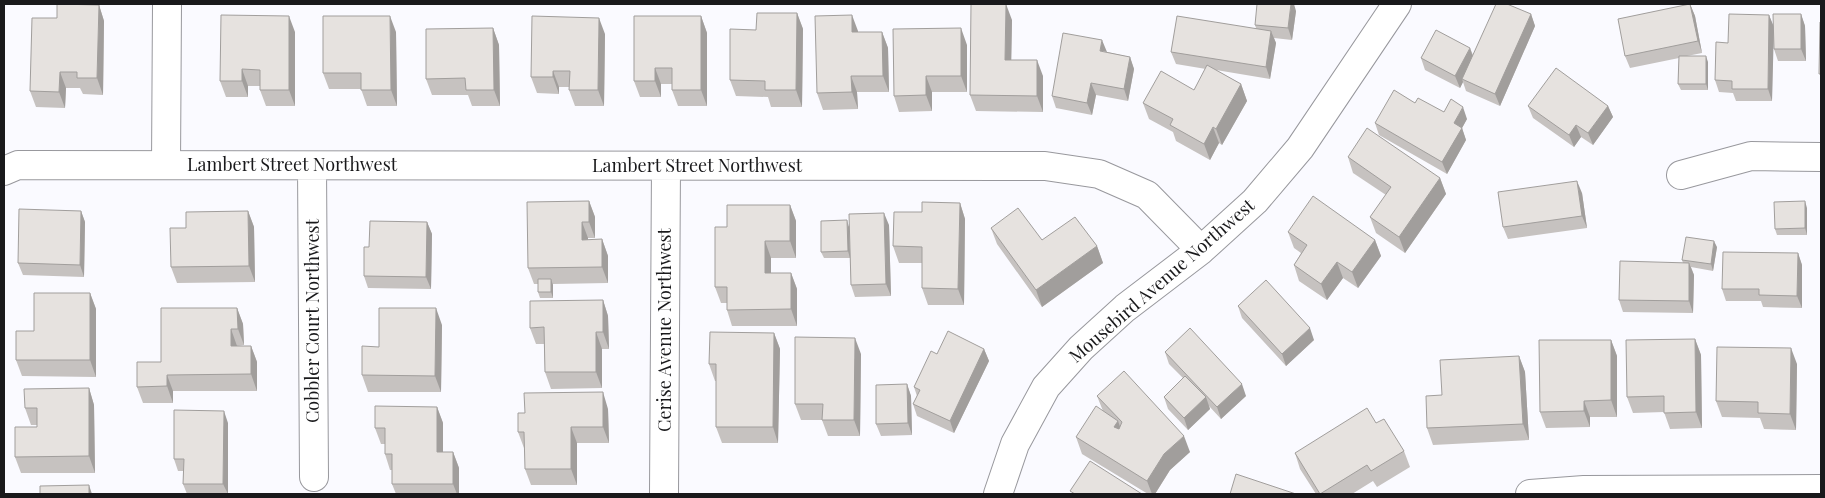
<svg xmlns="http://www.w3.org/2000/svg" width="1825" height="498" viewBox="0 0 1825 498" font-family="'Playfair Display',serif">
<rect width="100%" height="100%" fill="#fafaff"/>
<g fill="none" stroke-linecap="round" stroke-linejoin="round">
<g stroke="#98989d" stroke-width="30">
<path id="street" d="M166 165 167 4
M312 166 314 477
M4 171 18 165 1045 166 1099 174 1147 195 1201 250
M1681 175 1751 156 1821 157
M664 494 666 166
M998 494 1015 444 1046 387 1081 348 1125 308 1201 250 1255 201 1300 148 1397 4
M1530 494 1584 490 1821 489"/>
</g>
<use href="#street" stroke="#fff" stroke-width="28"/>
</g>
<path fill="#c6c2c0" d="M1690 4 1695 16 1702 53 1687 56 1708 62V90H1681L1678 84 1679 58 1630 68 1625 56Z
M99 5 104 21 103 95 83 94 80 88H66L65 108 36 107 30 91 57 18Z
M1296 11 1292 40 1274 38 1276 43 1270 79 1216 70 1241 84 1247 101 1222 145 1219 143 1210 160 1176 141 1173 132 1149 119 1143 103 1194 90 1206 69 1176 64 1171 52 1256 28 1255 25Z
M797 13 803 29 802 107H771L768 97 736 96 730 80 756 30Z
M1531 14 1535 26 1500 106 1466 91 1463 82 1460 88 1425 70 1421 58 1470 48 1473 55Z
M1801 14 1805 26 1806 61H1778L1774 49 1773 38 1772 101H1736L1733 93 1719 92 1715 80 1769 15 1773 26Z
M701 16 707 33V106H678L672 90V84H661V97H640L634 81Z
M1012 20 1011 60 1043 76V112L976 111 970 95Z
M493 28 499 45 500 106H472L468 95H432L426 79Z
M858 31V32H882L888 48 889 92H857L858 109 823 110 817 93Z
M295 32V106H266L260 90V86H248V97H226L220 81Z
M396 32 397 106H367L361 89H329L323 73Z
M605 34 604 106H575L569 90V87H559V94L537 93 531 77Z
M967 45V92H932V111L899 112 894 96Z
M1107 52 1130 57 1134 69 1128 101 1096 95 1092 115 1056 108 1052 96Z
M1415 103 1467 119 1462 128 1466 140 1447 174 1379 135 1375 123Z
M1528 106H1608L1613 117 1593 145 1581 137 1574 147 1533 118Z
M1348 157 1440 178 1446 194 1405 253 1376 233 1370 217 1386 195 1353 173Z
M1582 193 1587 228 1508 239 1503 227Z
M589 201 595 217V238H588V240L602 239 608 256V283L553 284V298H540L538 292V284H534L528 268Z
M960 203 965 219 964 305H928L922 288V263H899L893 246 922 212Z
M790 205 796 221V258H771V273H791L797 289V326H732L727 310V303H721L715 287 727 227Z
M1807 208V235H1777L1775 229Z
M81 211 85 222 84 277 23 275 18 263Z
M248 211 254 227 255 282 177 283 171 267 186 228Z
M427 222 432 234 431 289 368 288 364 276 369 247Z
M889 225 891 296 855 297 851 285 850 258H824L821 252 849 226Z
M991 228 1042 240 1097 246 1103 263 1042 307 997 244Z
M1288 232 1375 240 1381 256 1358 288 1343 278 1327 300 1299 281 1294 265 1301 253 1294 248Z
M1717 247 1713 271 1691 267 1694 275 1693 313 1623 312 1619 300 1683 263 1682 260Z
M1798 253 1802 265V308L1763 307 1761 301H1726L1722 289Z
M90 293 96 309V377L22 376 16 360Z
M603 300 608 316 609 349H602V388L551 389 545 372 544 344H536L530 328Z
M1238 306 1314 340 1286 366 1242 318Z
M237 308 243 324 244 345 237 346H251L257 362V391H173V403H143L137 387 161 362Z
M442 325 441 392H368L362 375Z
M774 333 780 349 778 443H722L716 427V381H715L709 364Z
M1695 339 1701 355 1702 428 1670 429 1664 412 1633 413 1627 397Z
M1611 340 1617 356V417H1590V427L1546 428 1540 412Z
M984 349 989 361 954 433 917 416 913 404 917 396 914 387 937 354Z
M1165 352 1246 396 1221 419 1209 406 1210 409 1188 430 1168 409 1164 397 1183 378 1169 364Z
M861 354 860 436H828L822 420H801L795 404Z
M1519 356 1525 372 1529 440 1433 445 1427 428Z
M1797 364 1796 430 1764 429 1760 418 1722 417 1716 401Z
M907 384 911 396 912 435 881 436 876 424Z
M89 388 94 405 95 473H21L15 457 37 427V425H31L25 408Z
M1097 396 1190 452 1170 470 1155 494H1148L1082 454 1076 437 1103 411Z
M437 407 443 423V452H453L459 468V494H396L392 484V470H390L385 454V444H381L375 428Z
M608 409 609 443H577V485H531L525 469V448H524L518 432Z
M228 423V494H187L183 484V471H178L174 459Z
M1376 423 1404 451 1410 467 1377 487 1373 481 1352 494H1316L1300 469 1295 453Z"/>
<path fill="#a19e9c" d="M1006 4 1012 20 1011 76 1005 60Z
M1291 4H1294L1296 11 1292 40 1288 28Z
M1690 4 1695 16 1702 53 1698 41Z
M99 5 104 21 103 95 97 78Z
M797 13 803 29 802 107 796 90Z
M1531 14 1535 26 1500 106 1495 94Z
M1801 14 1805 26 1806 61 1801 49Z
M852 15 858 31V48L852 32Z
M1769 15 1774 27 1772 101 1768 89Z
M289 16 295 32V106L289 90Z
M390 16 396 32 397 106 391 90Z
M701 16 707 33V106L701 90Z
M599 18 605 34 604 106 598 90Z
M493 28 499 45 500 106 494 90Z
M961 28 967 45V92L961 76Z
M1271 31 1276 43 1270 79 1266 67Z
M882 32 888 48 889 92 883 76Z
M1102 40 1107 52 1100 51Z
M1470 48 1474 60 1462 79 1463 82 1460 88 1455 76Z
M1706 56 1708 62V90L1706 84Z
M1130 57 1134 69 1128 101 1124 89Z
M1037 60 1043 76V112L1037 96Z
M655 68 661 84V97L655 81Z
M242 69 248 86V97L242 81Z
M553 71 559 87V94L553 77Z
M60 72 66 88 65 108 59 92Z
M851 76 857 92 858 109 852 92Z
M926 76 932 92V111L926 95Z
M1091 83 1096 95 1092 115 1087 103Z
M1241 84 1247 101 1222 145 1216 129Z
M1608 106 1613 117 1593 145 1588 133Z
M1463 107 1467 119 1462 128 1466 140 1447 174 1442 162 1454 123Z
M1576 125 1581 137 1574 147 1569 135Z
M1213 127 1219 143 1210 160 1204 144Z
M1440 178 1446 194 1405 253 1399 237Z
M1577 181 1582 193 1587 228 1582 216Z
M589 201 595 217V238L589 222Z
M1805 201 1807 208V235L1805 228Z
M960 203 965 219 964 305 958 289Z
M790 205 796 221V258L790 241Z
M81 211 85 222 84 277 80 265Z
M248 211 254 227 255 282 249 266Z
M884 213 889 225 891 296 886 284Z
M847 220 849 227 850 258 848 251Z
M427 222 432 234 431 289 426 277Z
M582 222 588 238V256L582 240Z
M602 239 608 256V283L602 267Z
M1375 240 1381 256 1358 288 1352 272Z
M765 241 771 258V289L765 273Z
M1714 241 1717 247 1713 271 1711 264Z
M1097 246 1103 263 1042 307 1036 290Z
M1798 253 1802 265V308L1797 296Z
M1337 262 1343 278 1327 300 1321 284Z
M1689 263 1694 275 1693 313 1689 301Z
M791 273 797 289V326L791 309Z
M551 279 553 285V298L551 292Z
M90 293 96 309V377L90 360Z
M603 300 608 316 609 349 603 332Z
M237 308 243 324 244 345 238 329Z
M436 308 442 325 441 392 435 376Z
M1310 328 1314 340 1286 366 1282 354Z
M231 329 237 346V363L231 346Z
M596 332 602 349V388L596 372Z
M774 333 780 349 778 443 773 427Z
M855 338 861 354 860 436 854 420Z
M1695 339 1701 355 1702 428 1696 412Z
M1611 340 1617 356V417L1611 400Z
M251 346 257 362V391L251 374Z
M1791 348 1797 364 1796 430 1790 414Z
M984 349 989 361 954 433 950 421Z
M1519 356 1525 372 1529 440 1523 424Z
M167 375 173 391V403L167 386Z
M907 384 911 396 912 435 908 423Z
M1242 384 1246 396 1221 419 1217 407Z
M89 388 94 405 95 473 89 456Z
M603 392 608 409 609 443 603 427Z
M1206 397 1210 409 1188 430 1184 418Z
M1584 401 1590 417V427L1584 411Z
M437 407 443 423V468L437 452Z
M224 411 228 423V494L223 484Z
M1118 421 1124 438 1114 427Z
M571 427 577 443V485L571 469Z
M1184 436 1190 452 1170 470 1155 494H1152L1147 481 1164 454Z
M453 452 459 468V494H457L453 484Z
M89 485 92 494H89Z"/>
<path fill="#e6e2df" stroke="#a19e9c" d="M57 4 99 5 97 78H77V72H60L59 92 30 91 32 18H57Z
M971 4H1006L1005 60H1037V96L970 95Z
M1257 4H1291L1288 28 1255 25Z
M1496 4H1507L1531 14 1495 94 1462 79Z
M1690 4 1698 41 1625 56 1618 19Z
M757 13H797L796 90H765V81L730 80V29L756 30Z
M1729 14 1769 15 1768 89H1732V81L1715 80 1716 42 1728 43Z
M1773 14H1801V49H1774Z
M221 15 289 16V90H260V70L242 69V81H220Z
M852 15V32H882L883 76H851L852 92 817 93 815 16Z
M323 16H390L391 90H361V73H323Z
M532 16 599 18 598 90H569L570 71H553V77H531Z
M634 16H701V90H672V68H655V81H634Z
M1177 16 1271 31 1266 67 1171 52Z
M1820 22H1821V74H1819Z
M493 28 494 90H466L465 78 426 79V29Z
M961 28V76H926V95L894 96 893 29Z
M1436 30 1470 48 1455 76 1421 58Z
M1063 33 1102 40 1100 51 1130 57 1124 89 1091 83 1087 103 1052 96Z
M1679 56H1706V84H1678Z
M1207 65 1241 84 1216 129 1213 127 1204 144 1170 125 1173 119 1143 103 1161 71 1194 90Z
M1556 68 1608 106 1588 133 1576 125 1569 135 1528 106Z
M1394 90 1415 103 1418 98 1444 112 1451 99 1463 107 1454 123 1462 128 1442 162 1375 123Z
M1367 128 1440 178 1399 237 1370 217 1391 187 1348 157Z
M1577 181 1582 216 1503 227 1498 192Z
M1313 196 1375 240 1352 272 1337 262 1321 284 1294 265 1307 245 1288 232Z
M589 201V222H582V240L602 239V267L528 268 527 202Z
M1805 201V228L1775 229 1774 202Z
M922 202 960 203 958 289 922 288V247L893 246 894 212H922Z
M727 205H790V241H765V273H791V309L727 310V287H715V227H727Z
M1018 208 1042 240 1075 217 1097 246 1036 290 991 228Z
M19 209 81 211 80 265 18 263Z
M248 211 249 266 171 267 170 228H186V212Z
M884 213 886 284 851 285 849 214Z
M847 220 848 251 821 252V221Z
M370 221 427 222 426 277 364 276V247H369Z
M1686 237 1714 241 1711 264 1682 260Z
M1723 252 1798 253 1797 296 1759 295V289H1722Z
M1620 261 1689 263V301L1619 300Z
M538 279H551V292H538Z
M1266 280 1310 328 1282 354 1238 306Z
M34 293H90V360H16V331H34Z
M603 300V332H596V372H545L544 327 530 328V301Z
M161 308H237L238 329H231V346H251V374L167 375V386L137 387V362H161Z
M379 308H436L435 376 362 375V346L379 347Z
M1190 328 1242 384 1217 407 1165 352Z
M948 331 984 349 950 421 913 404 920 390 914 387 931 351 937 354Z
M710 332 774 333 773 427H716V364H709Z
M795 337 855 338 854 420H822L823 404H795Z
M1695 339 1696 412 1664 413V396L1627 397 1626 340Z
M1539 340H1611V400L1584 401V411L1540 412Z
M1717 347 1791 348 1790 414 1758 413V402L1716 401Z
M1519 356 1523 424 1427 428 1426 396 1442 395 1440 360Z
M1124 371 1184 436 1164 454 1147 481 1076 437 1096 406 1118 421 1114 427 1119 429 1122 422 1097 396Z
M1185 376 1206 397 1184 418 1164 397Z
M907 384 908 423 876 424V385Z
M89 388V456L15 457V427H37V408H25L24 389Z
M603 392V427H571V469H525L524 432H518V413H525L524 393Z
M375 406 437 407V452H453V484H392V454H385V428H375Z
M1367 408 1376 423 1384 419 1404 451 1371 471 1367 465 1320 494 1295 453Z
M174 410 224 411 223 484H183L184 459H174Z
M1090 461 1142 494H1075L1070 491Z
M1236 474 1296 494H1230Z
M89 485V494H40V486Z"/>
<g text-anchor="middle" stroke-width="4" stroke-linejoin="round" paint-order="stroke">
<g font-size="18" fill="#19191b" stroke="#fff">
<text x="292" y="171">Lambert Street Northwest</text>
<text x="697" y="172">Lambert Street Northwest</text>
<text transform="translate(1162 281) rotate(-41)" y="6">Mousebird Avenue Northwest</text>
<text transform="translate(313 321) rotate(-90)" y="6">Cobbler Court Northwest</text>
<text transform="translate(665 330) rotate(-90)" y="6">Cerise Avenue Northwest</text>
</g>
</g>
<rect width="1825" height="498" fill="none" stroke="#19191b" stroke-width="10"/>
</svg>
